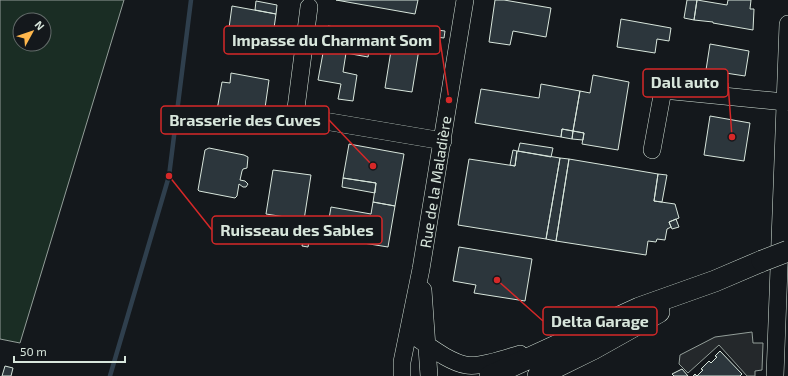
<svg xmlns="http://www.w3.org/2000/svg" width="788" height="376" viewBox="0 0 788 376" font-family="'Exo 2',sans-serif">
<rect width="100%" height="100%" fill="#14181c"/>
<path fill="#1a2d24" stroke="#939e99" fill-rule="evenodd" d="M0 0H124L20 343 0 339ZM20 20H44V44H20Z"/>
<path fill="#24282b" stroke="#939e99" d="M752 332 753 343H763L762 370 755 371V376H747L719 345 688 373 679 364 680 355 715 337Z"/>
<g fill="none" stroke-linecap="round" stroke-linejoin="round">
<path stroke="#2f3f4d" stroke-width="4.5" d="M110 376 169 176 191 0"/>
</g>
<path fill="#2c363c" stroke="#d8e6dc" d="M336 0H418L415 14Z
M495 0H504L551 8 546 37 513 31 510 45 489 42Z
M687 0H697L694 20 684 18Z
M697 0 727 5 728 0H751L750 9H754L753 30 713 23V22L694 20Z
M256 1 277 5 276 14 255 10Z
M232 6 276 14 273 35 255 32 256 30 247 29V31L229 28Z
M621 19 671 28 669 41 657 39 655 53 617 47Z
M328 26 372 33 368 57 346 53 343 72 357 75 353 101 338 99 341 84 318 80Z
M437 30 445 31 444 38 436 37Z
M394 32 421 37 412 92 385 88Z
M710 44 749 51 745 76 706 70Z
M231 73 269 80 265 108 256 107 254 116 217 110 222 82 230 83Z
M593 75 629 82 618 150 582 144 584 133 573 131 580 91 590 93Z
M541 84 580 91 573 131 562 129 561 137 475 123 481 89 539 98Z
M710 116 750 123 744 161 704 155Z
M562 129 573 131 572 139 561 137Z
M573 131 584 133 583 140 572 139Z
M520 143 553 148 551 157 518 151Z
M349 144 404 154 395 206 373 202 376 183 343 178Z
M209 148 244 155 248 157 247 168 243 169 242 171 240 180 245 181 248 184 246 187H243L239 184 237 196 235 198 199 191 198 190 205 150Z
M513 150 517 151 515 166 510 165Z
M517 151 560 158 546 239 458 225 469 159 515 166Z
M560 158 569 159 556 241 546 239Z
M569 159 658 174 654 201 675 204 679 218 669 222 671 227 667 229 665 240 657 239 656 242 648 241 646 255 556 241Z
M273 170 311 175 304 220 266 214Z
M658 174 667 175 662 202 654 201Z
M343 178 376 183 375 193 342 187Z
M373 202 395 206 388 247 326 237 331 207 371 214Z
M676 219 679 227 672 229 669 222Z
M304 236 310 237 308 247 302 246Z
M459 247 532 259 525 301 474 293 476 285 453 281Z
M720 351 742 374 740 376H693L695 374 697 376 703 370 701 369 709 361 711 363 717 357 715 356Z
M5 366 13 368 11 376H2Z
M682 369 688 376H674L672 374Z"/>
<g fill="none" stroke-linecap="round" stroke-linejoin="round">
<g stroke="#d8e6dc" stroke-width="18">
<path id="minor" d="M309 7 295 116 443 141
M652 150 663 90 785 102
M423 290 429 376
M409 333C426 343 446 361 466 365 479 368 507 358 520 354
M402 376V362L421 269 465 0
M775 376 788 24"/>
</g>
<g stroke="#d8e6dc" stroke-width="22">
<path id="major" d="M490 376 639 308 715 281 762 261
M538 376 593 349 659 312"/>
</g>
<use href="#minor" stroke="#14181c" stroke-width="17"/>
<use href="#major" stroke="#14181c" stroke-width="21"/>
<g stroke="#d8e6dc" stroke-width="22" stroke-linecap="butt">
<path id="major-bridge" d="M762 261 788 251"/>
</g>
<use href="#major-bridge" stroke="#14181c" stroke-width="21"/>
</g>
<g text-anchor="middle" stroke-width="3" stroke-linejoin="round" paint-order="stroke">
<g font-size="15" fill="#d8e6dc" stroke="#14181c">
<text transform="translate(436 182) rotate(-81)" y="5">Rue de la Maladière</text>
</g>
</g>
<path fill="none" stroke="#d62828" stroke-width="1.5" d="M449 100L440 40M732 137L728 83M373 166L329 120M169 176L212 230M497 280L543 321"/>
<g fill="#d62828" stroke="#14181c" stroke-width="1.5">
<circle cx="449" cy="100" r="4"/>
<circle cx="732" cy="137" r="4"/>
<circle cx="373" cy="166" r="4"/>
<circle cx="169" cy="176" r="4"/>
<circle cx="497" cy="280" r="4"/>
</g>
<g fill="#14181c" stroke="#d62828" stroke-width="1.5">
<rect x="224" y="26" width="216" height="28" rx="4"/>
<rect x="643" y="69" width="85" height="28" rx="4"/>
<rect x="161" y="106" width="168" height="28" rx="4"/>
<rect x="212" y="216" width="170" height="28" rx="4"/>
<rect x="543" y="307" width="114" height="28" rx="4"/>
</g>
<g font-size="16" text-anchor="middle" font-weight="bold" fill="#d8e6dc">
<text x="332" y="46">Impasse du Charmant Som</text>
<text x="685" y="88">Dall auto</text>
<text x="245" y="126">Brasserie des Cuves</text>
<text x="297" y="236">Ruisseau des Sables</text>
<text x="600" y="327">Delta Garage</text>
</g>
<g transform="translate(32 32) rotate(50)"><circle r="19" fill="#14181c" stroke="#626a69"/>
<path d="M0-3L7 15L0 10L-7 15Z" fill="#ffb74d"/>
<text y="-6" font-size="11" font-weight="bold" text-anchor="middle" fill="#d8e6dc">N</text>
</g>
<path d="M14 356v6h111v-6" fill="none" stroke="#d8e6dc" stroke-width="2"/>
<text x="20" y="356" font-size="12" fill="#d8e6dc" stroke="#14181c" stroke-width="3" paint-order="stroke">50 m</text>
</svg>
